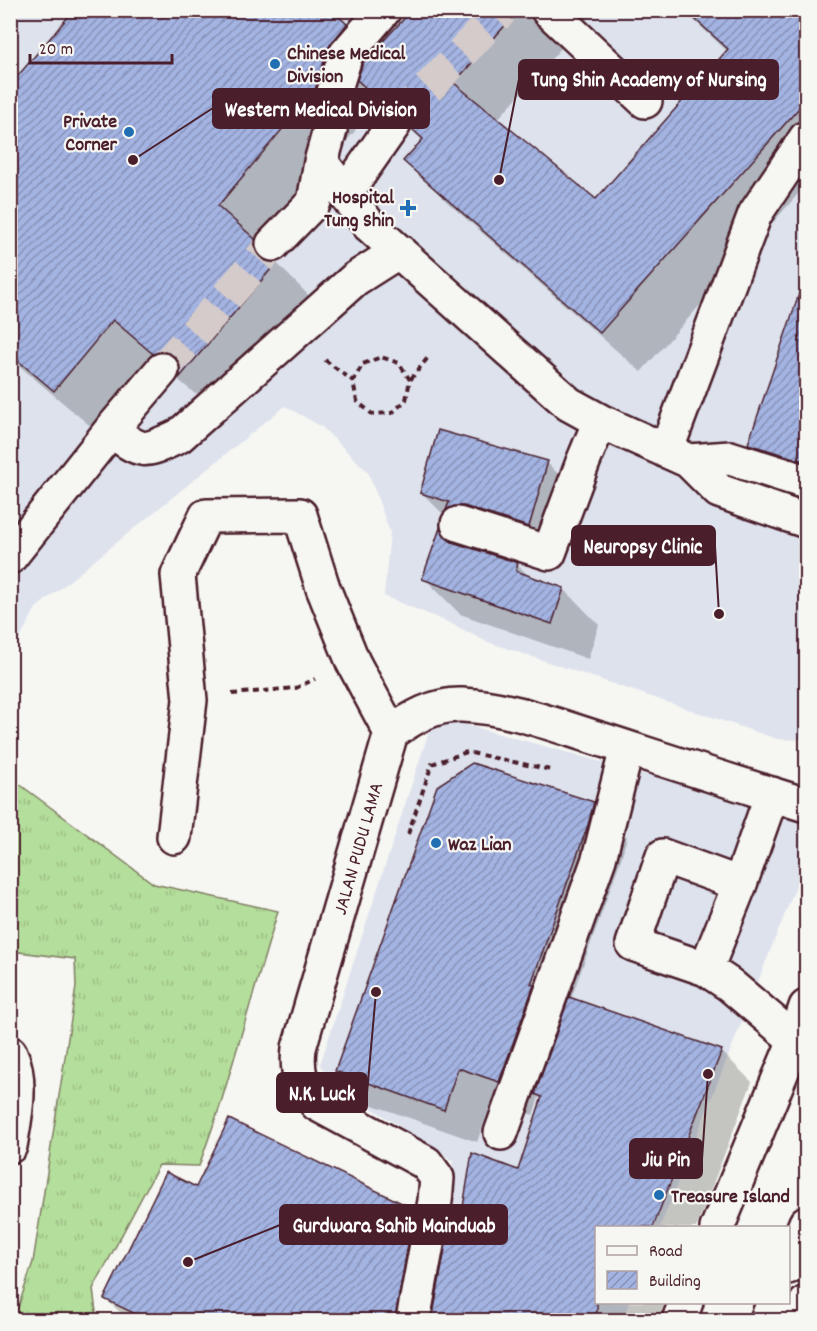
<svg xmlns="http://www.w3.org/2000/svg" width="817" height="1331" viewBox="0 0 817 1331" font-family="Dekko,sans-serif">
<defs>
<pattern id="grass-tufts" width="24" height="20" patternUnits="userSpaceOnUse" patternTransform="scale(1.5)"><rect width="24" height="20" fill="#b4de9b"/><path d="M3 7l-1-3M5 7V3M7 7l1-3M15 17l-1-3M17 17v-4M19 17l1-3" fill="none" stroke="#9cbe86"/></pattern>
<pattern id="building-hatch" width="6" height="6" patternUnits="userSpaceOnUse" patternTransform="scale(1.5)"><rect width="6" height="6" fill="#a3b3e2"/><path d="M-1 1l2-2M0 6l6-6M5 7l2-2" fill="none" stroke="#8791b7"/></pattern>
</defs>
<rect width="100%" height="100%" fill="#f6f6f2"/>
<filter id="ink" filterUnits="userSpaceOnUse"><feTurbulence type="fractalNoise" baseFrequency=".0167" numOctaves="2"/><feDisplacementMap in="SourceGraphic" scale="12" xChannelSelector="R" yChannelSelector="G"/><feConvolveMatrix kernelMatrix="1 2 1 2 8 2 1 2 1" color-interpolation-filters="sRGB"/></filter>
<g filter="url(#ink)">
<path fill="#dde2ed" d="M11 11H806V740L777 739 485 641 450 623 384 596 390 532 368 472 322 427 285 406 36 608 11 655Z
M434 716 806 818V861L660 1227 596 1228V1302L629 1303 622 1320H427L453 1161 333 1083 320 1065Z"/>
<path fill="url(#grass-tufts)" stroke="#7f7e63" stroke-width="1.5" d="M11 778 154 884 278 911 220 1106 199 1166 159 1165 93 1289 97 1320H14L33 1262 76 987 75 959 11 951Z"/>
<path fill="#0003" d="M330 10 374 53 413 10H595L497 120 596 201 728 52 683 10H805L806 185 641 372 446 201 405 161 423 141 368 89 355 131 259 245 317 304 222 416 199 393 195 394 154 359 95 430 10 358V87Z
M806 275V486L786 480 750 444Z
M547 463 570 485 551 548 444 515 421 492Z
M440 531 453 544 517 564 531 578 564 589 599 625 588 659 460 614 424 578Z
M593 804 627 837 621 859 571 999 721 1051 752 1082 696 1228H596V1302H665L658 1320H441L458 1233 519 1172 542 1100 539 1097 533 1115 492 1101 477 1142 370 1104 337 1070Z
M197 1189 413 1211 443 1240 428 1320H128L106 1299Z"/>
<path fill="url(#building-hatch)" stroke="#4a1f2b" stroke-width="1.5" d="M74 10H332L347 24 328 48 315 90 218 206 255 239V248L260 258 269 262H277L180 377V364L175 356 165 352 153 354 113 320 54 391 10 354V85Z
M412 10H519L454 83 596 199 728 49 685 10H807V99L600 333 403 161 423 139 412 129 411 116 404 108 396 105 387 107 357 80 363 63Z
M800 291 807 292V462L748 444Z
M438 430 548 461 529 527 464 506H455L446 510 449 502 420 493Z
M440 528 444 536 452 542 518 563 516 571 564 588 552 624 422 579Z
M472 763 594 802 588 825 531 984 534 985 499 1082 458 1068 444 1110 335 1071 437 786Z
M569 997 722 1050 653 1227H597V1320H432L449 1227 459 1231 472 1153 518 1170 542 1097 535 1094Z
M229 1119 414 1209 395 1320H148L104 1299 166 1172 196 1187Z"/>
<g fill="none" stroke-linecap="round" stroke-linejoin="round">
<path stroke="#d4cbca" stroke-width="33" stroke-dasharray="33 16" stroke-linecap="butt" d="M394 124 502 10
M162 370 273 244"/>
<g stroke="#4a1f2b" stroke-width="38">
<path id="minor" d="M548 10 645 101
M321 162 369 225 569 404 600 421 689 461 719 491 806 521
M345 194 394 124
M273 244 314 202 321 162 330 130 334 92 346 54 384 10
M111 430C143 454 143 453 179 436L355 279 399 251
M666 451 755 214 806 138
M689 461 730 458 806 482
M458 524 549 553 583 462 600 421
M10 557 111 430 162 370
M772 794 740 884 706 969 730 985 795 1040
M174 837 190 700 178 575 206 516 300 515 323 588 353 662 391 733
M706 969 633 944 663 856 740 884
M10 1053C23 1080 15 1118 10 1146
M501 1133 599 859 627 748
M413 1320 435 1201 437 1178 426 1163 317 1104C301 1086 296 1072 299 1048L391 733C412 718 434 704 462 705 510 707 557 726 603 740 671 762 738 784 806 805
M800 1320 806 1303"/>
</g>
<g stroke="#4a1f2b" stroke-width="38">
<path id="major" d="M717 1228 795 1040 806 1007
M788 1267 806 1223
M679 1320 686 1302
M767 1320 774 1302"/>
</g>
<path stroke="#4a1f2b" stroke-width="4" stroke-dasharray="6 4.5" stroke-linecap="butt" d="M325 360 353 381
M410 380 399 363 381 357 363 364 353 381 357 401 372 414 392 413 406 400 410 380 430 355
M232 694 296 688 315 679
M408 834 432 764 467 752 551 770"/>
<use href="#minor" stroke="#f6f6f2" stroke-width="33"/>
<use href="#major" stroke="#f6f6f2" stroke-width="33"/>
</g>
</g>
<g fill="#1f6fb2" stroke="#f6f6f2" stroke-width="2">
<circle cx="275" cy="64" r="6"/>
<circle cx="129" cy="132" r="6"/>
<path d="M405 199h6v6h6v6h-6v6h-6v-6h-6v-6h6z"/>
<circle cx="436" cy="843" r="6"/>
<circle cx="659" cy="1195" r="6"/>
</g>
<g text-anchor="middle" stroke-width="4.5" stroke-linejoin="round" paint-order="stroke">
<g font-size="20" font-weight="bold" fill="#4a1f2b" stroke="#f6f6f2" text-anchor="start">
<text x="287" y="59">Chinese Medical<tspan x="287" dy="23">Division</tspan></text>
<text x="117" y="127" text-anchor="end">Private<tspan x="117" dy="23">Corner</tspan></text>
<text x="394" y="203" text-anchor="end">Hospital<tspan x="394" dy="23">Tung Shin</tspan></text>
<text x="448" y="850">Waz Lian</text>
<text x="671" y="1202">Treasure Island</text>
</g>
<g font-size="20" fill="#4a1f2b" stroke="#f6f6f2">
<text transform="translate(357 848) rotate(-74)" y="7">JALAN PUDU LAMA</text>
</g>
</g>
<path fill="none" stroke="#4a1f2b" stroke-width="2" d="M499 180L519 79M133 160L213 108M719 614L715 546M376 992L367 1093M708 1074L702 1159M188 1262L280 1225"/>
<g fill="#4a1f2b" stroke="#f6f6f2" stroke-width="2">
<circle cx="499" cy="180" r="6"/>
<circle cx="133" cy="160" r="6"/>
<circle cx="719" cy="614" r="6"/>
<circle cx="376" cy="992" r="6"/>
<circle cx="708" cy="1074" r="6"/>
<circle cx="188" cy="1262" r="6"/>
</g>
<g fill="#4a1f2b" stroke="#4a1f2b" stroke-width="2">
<rect x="519" y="60" width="259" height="39" rx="6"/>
<rect x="213" y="89" width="216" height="39" rx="6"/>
<rect x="572" y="526" width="143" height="39" rx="6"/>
<rect x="277" y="1073" width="90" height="39" rx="6"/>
<rect x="630" y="1139" width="72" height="39" rx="6"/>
<rect x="280" y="1205" width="227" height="39" rx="6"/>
</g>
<g font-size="21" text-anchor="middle" font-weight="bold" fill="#fff">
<text x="649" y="86">Tung Shin Academy of Nursing</text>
<text x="321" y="116">Western Medical Division</text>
<text x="643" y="553">Neuropsy Clinic</text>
<text x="322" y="1100">N.K. Luck</text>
<text x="666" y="1166">Jiu Pin</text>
<text x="394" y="1232">Gurdwara Sahib Mainduab</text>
</g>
<rect width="817" height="1331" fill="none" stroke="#f6f6f2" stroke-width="36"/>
<rect x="18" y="18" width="781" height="1295" fill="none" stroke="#4a1f2b" stroke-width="2" filter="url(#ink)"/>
<rect x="595" y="1226" width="195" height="78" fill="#f6f6f2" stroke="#b1a0a2" stroke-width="1.5"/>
<rect x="607" y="1246" width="30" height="9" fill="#f6f6f2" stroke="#b1a0a2" stroke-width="1.5"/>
<text x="649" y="1256" font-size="18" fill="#4a1f2b">Road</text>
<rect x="607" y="1271" width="30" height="18" fill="url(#building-hatch)" stroke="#b1a0a2" stroke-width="1.5"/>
<text x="649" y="1286" font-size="18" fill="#4a1f2b">Building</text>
<path d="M30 54v9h142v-9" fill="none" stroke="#4a1f2b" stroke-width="3"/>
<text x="39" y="54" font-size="18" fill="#4a1f2b" stroke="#f6f6f2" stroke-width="4.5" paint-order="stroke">20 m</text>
</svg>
